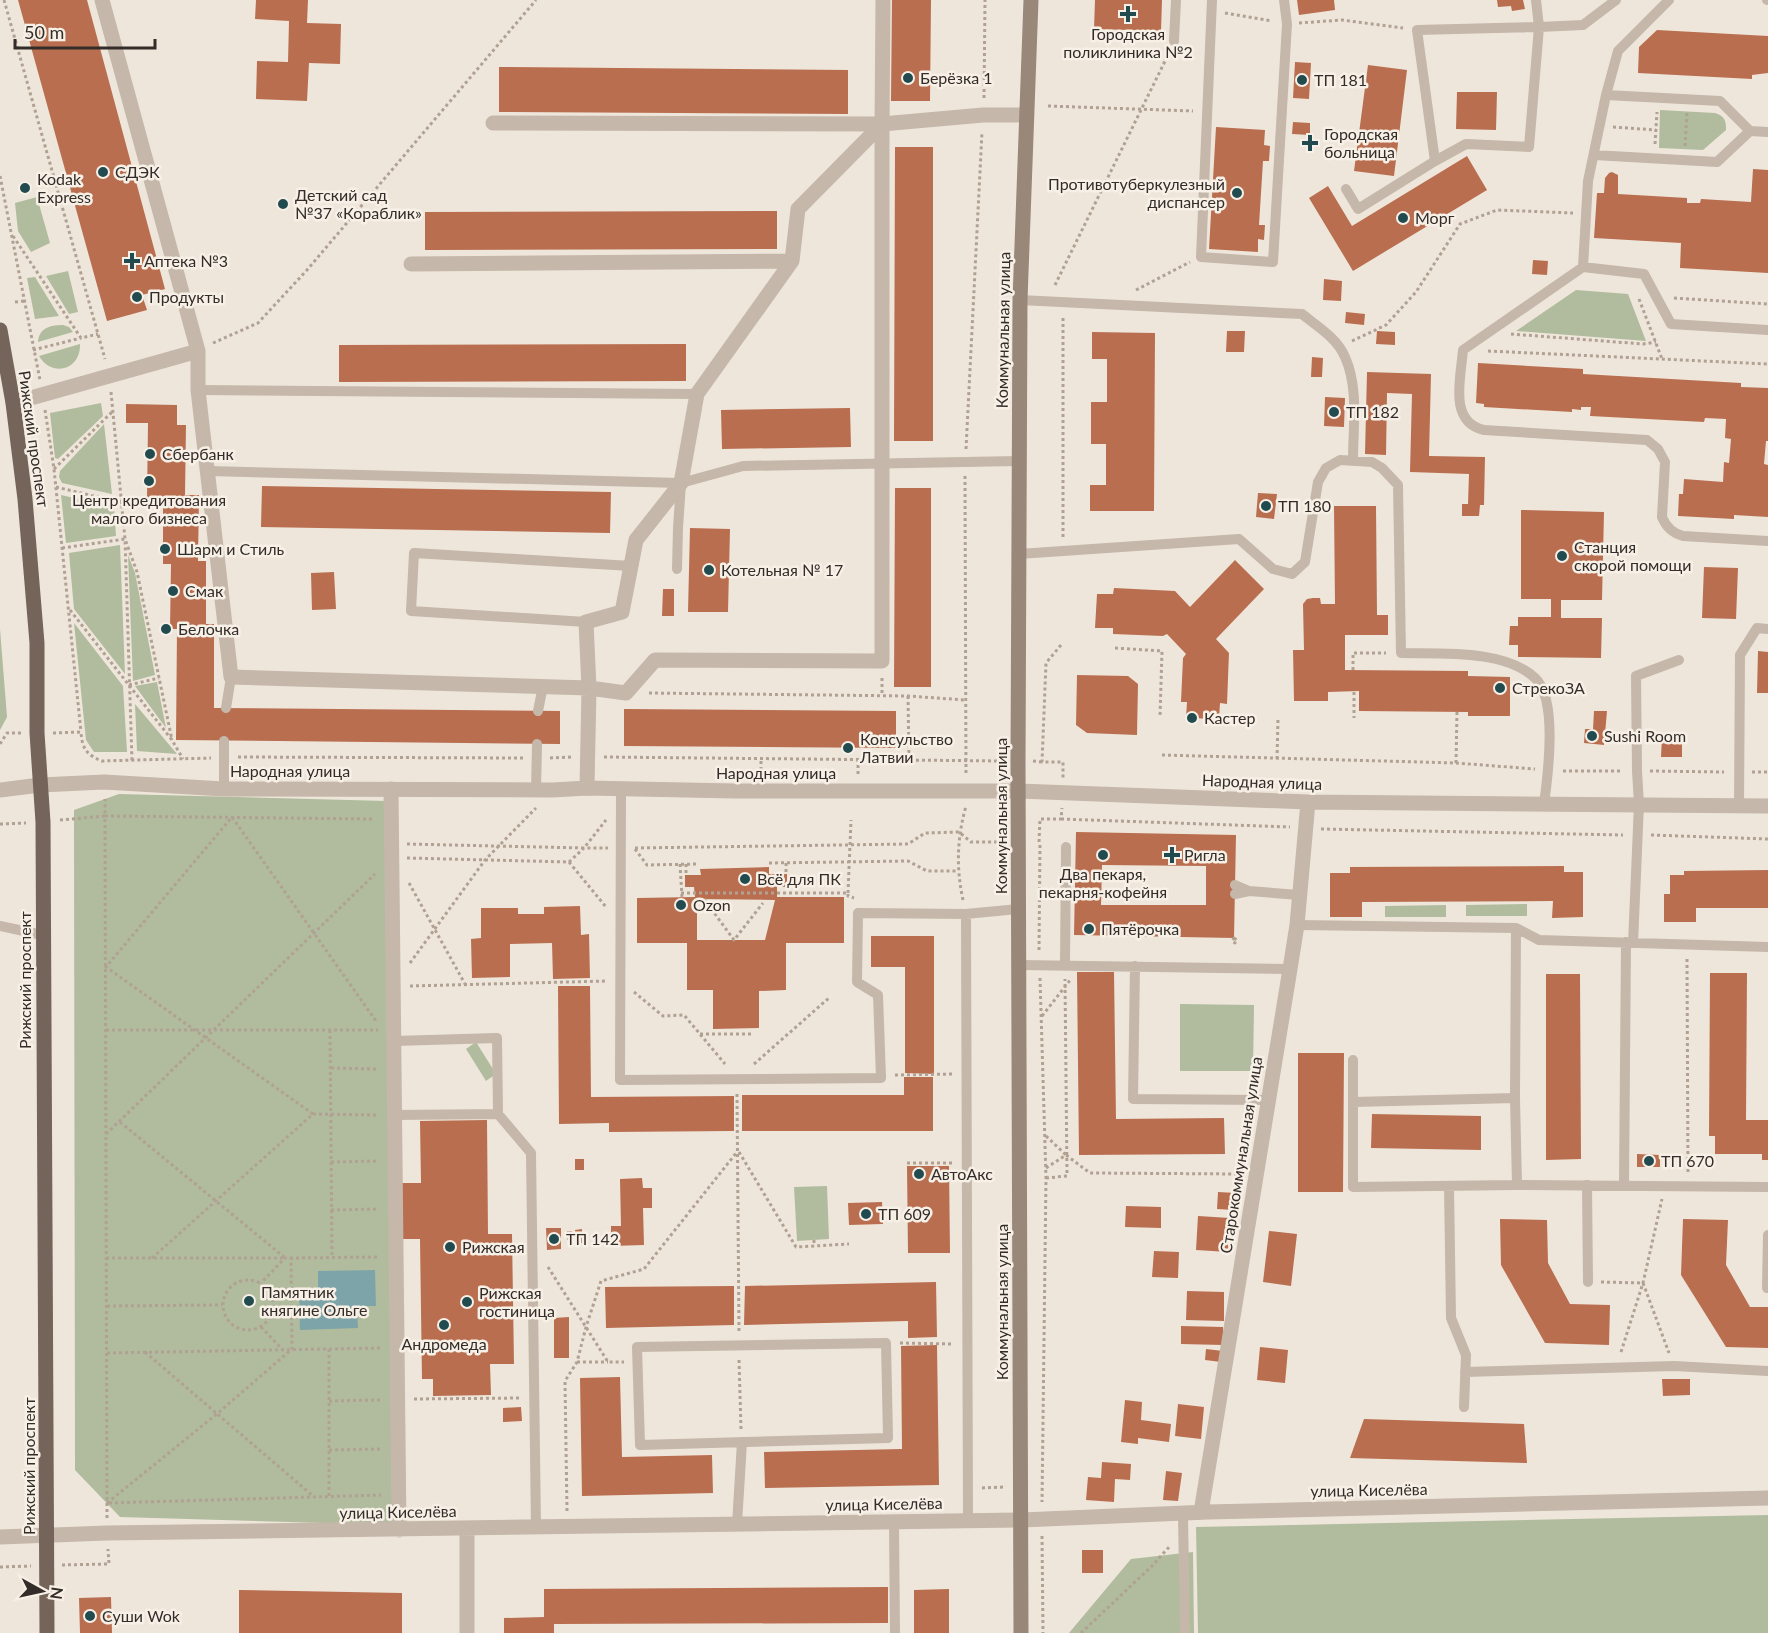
<svg xmlns="http://www.w3.org/2000/svg" width="1768" height="1633" viewBox="0 0 1768 1633" font-family="Lato,sans-serif">
<rect width="100%" height="100%" fill="#efe6db"/>
<path fill="#b0bc9d" d="M1660 110 1715 113C1725 116 1726 121 1726 130L1703 150 1659 148Z
M37 197 50 243 31 252 18 231 15 203Z
M68 271 78 312 69 314 46 276Z
M35 277 59 316 35 319 27 278Z
M1576 290 1628 294 1646 341 1516 331Z
M63 325 69 327 73 332 38 342C39 328 50 325 63 325Z
M80 344C81 370 52 378 39 356Z
M101 403 103 416 58 459 55 458 50 413Z
M104 424 112 494 62 483 59 477 60 471Z
M61 495 114 507 116 536 66 543Z
M120 545 125 674 74 609 69 553Z
M128 555 135 573 155 675 133 681Z
M74 623 123 686 127 752H94L86 740Z
M0 629 7 717 0 730Z
M157 682 166 728 135 686Z
M135 704 177 754 137 751Z
M119 794 387 801 394 1525 120 1517 75 1470 74 810Z
M1527 904V916H1466V905Z
M1446 905V917H1385V906Z
M1180 1004 1254 1005 1253 1071H1180Z
M476 1042 496 1074 486 1081 466 1049Z
M827 1186 829 1239 797 1241 794 1187Z
M1768 1515V1633H1198L1196 1527Z
M1193 1552 1194 1633H1069L1131 1559Z"/>
<path fill="#7da5a9" d="M375 1270 376 1306H357L358 1328 300 1330 299 1292H318V1271Z"/>
<path fill="#b96e4f" fill-rule="evenodd" d="M18 0H87L165 289 142 295 147 310 107 321Z
M256 0H308L307 23 341 24 340 64 309 63 307 101 256 99 257 61 288 62 289 21 255 19Z
M892 0H931L930 101H891Z
M1095 0H1162L1161 31 1094 29Z
M1297 0H1334L1335 10 1299 15Z
M1497 0H1523L1525 9 1512 11 1511 6 1498 7Z
M1657 30 1768 36V73L1752 75V79L1638 73 1639 47Z
M1295 62 1311 63 1309 99 1293 98Z
M1368 65 1407 70 1394 176 1354 171Z
M499 67 848 70V114L499 112Z
M1457 92H1497L1496 130 1456 129Z
M1293 122 1310 123V135L1292 134Z
M1216 127 1265 130 1264 145 1270 146 1269 161H1263L1259 225H1265L1264 240 1258 239V252L1209 249Z
M895 147H933V441H894Z
M1467 156 1487 190 1353 271 1309 198 1328 186 1352 226Z
M1753 169 1768 170V273L1680 268 1681 243 1594 238 1597 193H1604L1605 178 1609 173 1612 172 1618 175V194L1687 198V203H1700L1701 199 1751 202Z
M777 211V249L425 250V212Z
M1533 260 1548 261 1547 275 1532 274Z
M1324 279 1342 281 1341 301 1323 300Z
M1346 312 1365 314 1364 325 1345 323Z
M1227 331H1245L1244 352H1226Z
M1377 331 1395 332V345L1376 344Z
M1092 332 1155 333 1154 511H1090V485H1106V444H1091V402H1107V359H1092Z
M686 344V381L339 382V345Z
M1312 357 1323 358 1322 377H1311Z
M1478 363 1583 369V374L1741 383V387L1768 388V441H1766L1764 464 1768 465V517L1734 515V519L1678 516 1679 494H1683L1684 479 1723 482 1724 462 1729 463 1731 439 1725 438 1726 419 1705 418 1704 422 1590 416 1591 407H1581V410L1572 409V412L1484 407V404L1476 403Z
M1367 372 1431 374 1429 456 1485 457 1484 505H1480L1479 516H1462V504H1468L1469 474 1410 472 1412 394 1387 393 1386 455 1365 454Z
M1325 397 1345 398 1344 427 1324 426Z
M126 404 177 405V425H186L185 495H199L198 561H206V624H214V708L560 711V744L176 740 177 629H170L171 564H163V500L147 499 148 423H126Z
M850 408 851 447 722 449 721 410Z
M262 486 611 492 610 533 261 527Z
M895 488H931V687H894Z
M1258 493 1277 494 1274 519 1256 517Z
M1334 506H1376L1377 615H1388V635H1345V670L1468 671V676L1510 677V716H1468V712L1359 711V691L1328 692V701H1294L1293 650H1304L1303 604 1307 599 1313 598H1320L1321 604H1335Z
M1521 510 1604 512 1602 600H1561V618H1602L1601 658 1518 657V645H1509L1510 626H1518V617H1551V599H1521Z
M690 528 730 529 728 612H688Z
M1235 560 1264 589 1216 639 1229 653 1227 704 1220 703 1219 719 1186 718 1187 702H1181L1183 658 1186 654 1167 634 1163 636 1113 634V628H1095L1097 594H1113L1114 588 1175 591 1190 607Z
M1704 567 1738 568 1736 619 1702 618Z
M334 572 336 609 312 610 311 573Z
M663 589H674V616H662Z
M1758 651 1768 652V693H1757Z
M1077 675 1128 676 1138 684 1137 735 1087 733 1076 725Z
M624 709 896 711V748L624 746Z
M1594 711H1607L1604 745 1584 743 1585 729H1593Z
M1662 737 1682 738V757H1661Z
M1076 832 1236 835 1234 938 1074 935ZM1102 865 1206 866V905H1101Z
M1564 866V872H1583V917L1552 918 1553 901 1362 902V917H1330V873H1350V867Z
M769 867V874H787V887H777V897H844V943H786V990L759 991V1028L713 1029V990H687V943H637V898L695 897 694 887H685V875H701L700 869ZM697 899 775 900 765 940H697Z
M1768 870V908H1696V922H1664V894H1670V875H1684V871Z
M580 906 581 935 589 934 590 978 553 979 552 943 510 944V977L472 978 471 939 481 938V908H518V914H544V907Z
M871 936H934V1074L905 1073V967H871Z
M1077 972H1114L1116 1119 1224 1118 1225 1154 1079 1155Z
M1710 973H1747L1746 1120H1768V1160H1762V1154H1715V1136H1709Z
M1546 974H1580L1581 1159 1546 1160Z
M558 986H590L591 1097 734 1096V1131L609 1132V1123L559 1124Z
M1298 1053H1344L1343 1192H1298Z
M904 1077H933V1131H742V1095H904Z
M1372 1114 1481 1116V1150L1371 1148Z
M487 1120 488 1234H512L514 1364H490L491 1395 433 1396V1379H422L420 1239H403L402 1183H421L420 1121Z
M1637 1154 1660 1155V1167H1637Z
M575 1159H584V1170H575Z
M907 1166H949L950 1253H908Z
M642 1178 643 1188H652V1208H643L644 1245 611 1246V1226H621L620 1179Z
M1218 1192 1236 1193 1234 1210 1217 1209Z
M882 1202 883 1224 849 1225 848 1203Z
M1126 1206 1161 1207V1228L1125 1227Z
M1198 1216 1230 1218 1228 1252 1196 1250Z
M1500 1219 1547 1220 1548 1263 1570 1304 1610 1305 1609 1345 1545 1343 1501 1265Z
M1683 1219 1728 1220 1726 1265 1750 1307H1768V1348L1726 1347 1681 1275Z
M546 1228H561V1249L547 1250Z
M582 1229V1243H576L575 1230Z
M567 1231H572V1240H567Z
M1269 1231 1297 1234 1291 1286 1263 1282Z
M1154 1251 1179 1252 1178 1278 1152 1277Z
M936 1282 937 1337 908 1338V1321L744 1325 745 1286Z
M734 1286V1325L606 1328 605 1287Z
M1187 1291 1224 1292V1321L1186 1320Z
M569 1317V1358H554V1318Z
M1181 1326 1223 1327V1345L1181 1344Z
M937 1345 939 1485 765 1488 764 1452 902 1449 901 1346Z
M1260 1347 1288 1350 1285 1383 1257 1380Z
M1206 1349 1223 1351 1221 1362 1205 1360Z
M620 1377 622 1457 712 1455 713 1493 582 1496 580 1378Z
M1662 1379H1690V1395L1663 1396Z
M1125 1400 1142 1402 1141 1420 1171 1424 1169 1442 1138 1438V1444L1121 1442Z
M1178 1404 1204 1407 1201 1439 1175 1436Z
M521 1407 522 1421 503 1422V1408Z
M1364 1419 1524 1424 1527 1463 1350 1458Z
M1102 1462 1131 1464 1130 1480 1115 1479 1114 1502 1086 1500 1088 1477 1101 1478Z
M1166 1471 1182 1473 1178 1501 1163 1500Z
M1082 1550H1103V1573H1082Z
M888 1587V1623L554 1624V1633H504V1618L544 1617V1589Z
M949 1589V1633H914V1590Z
M239 1590 402 1593V1633H239Z
M111 1597 112 1633H80L79 1598Z"/>
<g fill="none" stroke-linecap="round" stroke-linejoin="round">
<path stroke="#b1a193" stroke-width="3" stroke-dasharray="3 3" stroke-linecap="butt" d="M4 0 105 359
M1225 13 1272 21
M1299 23 1342 20 1403 28
M984 98 985 0
M1048 106 1193 111
M1613 127 1656 130
M1655 144 1657 112
M1685 146 1687 113
M0 176 40 380
M13 236 81 338 98 334
M1055 285 1169 53
M1136 290 1190 262
M1674 298 1768 304
M1639 299 1662 359
M15 302 24 301
M1511 334 1643 344 1656 342
M1352 341 1386 325 1416 292 1460 224 1497 210 1573 213
M213 343 258 323 307 270 536 0
M33 350 81 338
M1488 351 1768 364
M111 392 125 539 132 761
M45 410 54 469 81 732
M966 449 982 132
M54 469 113 411
M965 476 966 776
M56 487 123 503
M1063 537V316
M62 548 125 539 137 572 172 740
M70 610 172 740 183 759
M1061 645 1046 663 1042 762H1063V778
M1115 648 1162 651 1160 716
M1353 670V653H1386
M882 678V696
M129 685 159 678
M1354 692V718
M649 693 908 696 965 700
M908 696 909 760
M53 733 81 732C82 749 87 755 102 761L211 758
M0 744 7 733H22
M1162 755 1456 763 1535 769
M238 757 523 758
M604 757 1003 761
M550 758 571 757
M1277 759 1278 719
M1033 761 1042 762
M1456 763 1457 712
M1563 771H1622
M1650 771 1724 772
M1752 772H1768
M858 774V760
M761 776V759
M1061 819 1290 827
M60 820 105 816V799
M0 824 26 823
M1321 829 1623 835
M1651 835 1768 839
M1039 842 1040 819H1061L1062 808
M407 844 584 848 606 820
M635 848 908 844 925 833 959 832 971 842H1002
M635 849 647 865 697 864
M407 858 569 862 584 848H608
M569 862 606 907
M769 863 908 861 927 871H958
M786 863V874
M680 864 682 897
M686 864V875
M409 883 465 984
M681 893H848V896L854 898
M848 893 851 820
M704 899 734 940 763 903
M963 900C956 868 957 838 966 806
M1234 938 1237 940 1235 943 1232 941Z
M1039 950 1040 842
M1687 959 1688 1174
M410 963 485 860 536 808
M1040 978 1046 1178 1042 1502
M410 986 607 981
M634 992 663 1016 684 1015 725 1064
M1042 1016 1071 979
M106 1030H378
M330 1030 332 1257
M700 1034H753
M754 1064 830 997
M331 1068 378 1069
M895 1075 954 1074
M737 1094 739 1333
M313 1114 106 967 232 817 376 1021
M120 1122 284 1257
M106 1134 375 874
M1046 1136 1066 1155
M739 1152 796 1247 849 1244
M331 1162 379 1161
M907 1163H953
M1046 1168 1066 1155 1090 1173 1241 1174
M1046 1178 1067 1176 1065 979
M331 1210 379 1209
M814 1240V1246
M106 1258H284
M152 1258 313 1114 378 1115
M290 1258 380 1257
M548 1267 608 1362H624
M223 1305a25 25 0 1 1 50 0a25 25 0 1 1-50 0Z
M1601 1282 1643 1283 1669 1353
M107 1306 222 1305
M261 1327 283 1350
M900 1343 954 1344
M329 1349V1496
M145 1352 313 1496
M1621 1352 1643 1283 1662 1199
M107 1353 381 1348
M739 1360 741 1429
M577 1362H608
M414 1399 521 1398
M329 1401 380 1400
M329 1450 381 1449
M982 1488 1005 1487
M107 1503 218 1413 292 1349 291 1258H285L261 1283
M109 1503 381 1495
M567 1511 565 1381 577 1362 586 1327 601 1281 644 1269 737 1152
M107 1518 105 816 374 819
M1042 1536 1043 1633
M62 1565 109 1564 108 1549
M0 1567 31 1566
M1081 1633 1152 1566 1170 1546"/>
<path stroke="#c5b7a9" stroke-width="10" d="M1212 0 1201 257 1273 262 1287 24 1284 0
M1536 0 1539 27 1417 30 1435 161 1466 144 1529 147 1539 27 1583 25 1616 0
M1767 0H1768
M1174 41 1176 0
M1606 95 1720 101 1750 131 1768 132
M1594 155 1717 162 1750 131
M1346 189 1358 209 1435 161
M1583 267 1588 181 1606 95 1618 51 1669 0
M1020 300 1302 314C1317 326 1337 338 1345 357 1359 388 1353 427 1353 460
M1768 330 1671 324 1644 274 1583 267 1463 350C1461 377 1448 422 1484 430L1647 440 1658 449 1665 462 1662 517C1666 527 1672 533 1683 536L1768 541
M198 390 697 394
M208 471 681 483 678 528 677 569
M681 483 743 466 1019 461
M1019 554 1239 539 1273 569 1292 574 1305 562 1318 482 1326 468 1340 460 1372 462 1382 468 1398 485 1401 653C1440 654 1504 649 1535 678 1558 699 1548 775 1544 804
M586 622 411 611 414 553 631 566
M226 708 231 677
M538 711 543 686
M224 741V789
M536 790 537 744
M621 790 620 1080 881 1078 878 995 857 982 858 913 966 914 1019 909
M1739 806 1740 655 1757 628 1768 629
M1249 891 1299 895
M1235 894 1249 891 1235 885
M966 914 968 1521
M1297 925 1516 928 1539 940 1768 947
M0 926 42 935
M1516 928 1515 1098 1517 1185 1768 1187
M1633 943 1639 804 1637 771 1636 676 1679 660
M1020 965 1290 969
M1065 965 1066 847
M1135 966 1133 1099 1268 1100
M394 1041 497 1038 498 1114 531 1153 536 1528
M1353 1060V1187L1517 1185
M1353 1102 1515 1098
M395 1115 498 1114
M1587 1185 1588 1282
M1449 1186 1451 1318 1466 1355 1464 1407
M1624 1186 1626 942
M1767 1288 1768 1235
M886 1343 888 1438 640 1445 637 1347Z
M1465 1372 1674 1366 1768 1371
M1183 1514 1185 1633
M894 1522 895 1633
M737 1524 742 1442"/>
<path stroke="#c5b7a9" stroke-width="15" d="M102 0 198 351V390L231 677 589 688 587 788
M883 0 882 124 983 115H1026
M493 123 882 124
M882 124V661L655 660 626 693 589 688 586 622 622 612 636 540 681 483 697 394 792 261 798 209Z
M411 264 792 261
M13 403 198 351
M391 789 399 1530
M1019 791 1308 802 1768 806
M1201 1512 1290 969 1297 925 1308 802
M467 1529V1633
M0 1537 107 1533 1022 1520 1208 1512 1768 1498"/>
<path stroke="#c5b7a9" stroke-width="15" d="M0 790 40 785 104 782 224 789 553 790 587 788 735 791H1019"/>
<path stroke="#99877a" stroke-width="15" d="M1021 1633 1018 761 1020 300 1031 0"/>
<path stroke="#74645a" stroke-width="15" d="M0 330 13 403 25 499 37 643V733L43 822 47 1633"/>
</g>
<g fill="#224b50" stroke="#f7f0e7" stroke-width="2">
<path d="M1125 5h6v6h6v6h-6v6h-6v-6h-6v-6h6z"/>
<circle cx="908" cy="78" r="6"/>
<circle cx="1302" cy="80" r="6"/>
<path d="M1307 134h6v6h6v6h-6v6h-6v-6h-6v-6h6z"/>
<circle cx="103" cy="172" r="6"/>
<circle cx="25" cy="188" r="6"/>
<circle cx="1237" cy="193" r="6"/>
<circle cx="283" cy="204" r="6"/>
<circle cx="1403" cy="218" r="6"/>
<path d="M129 252h6v6h6v6h-6v6h-6v-6h-6v-6h6z"/>
<circle cx="137" cy="297" r="6"/>
<circle cx="1334" cy="412" r="6"/>
<circle cx="150" cy="454" r="6"/>
<circle cx="149" cy="481" r="6"/>
<circle cx="1266" cy="506" r="6"/>
<circle cx="165" cy="549" r="6"/>
<circle cx="1562" cy="556" r="6"/>
<circle cx="709" cy="570" r="6"/>
<circle cx="173" cy="591" r="6"/>
<circle cx="166" cy="629" r="6"/>
<circle cx="1500" cy="688" r="6"/>
<circle cx="1192" cy="718" r="6"/>
<circle cx="1592" cy="736" r="6"/>
<circle cx="848" cy="748" r="6"/>
<circle cx="1103" cy="855" r="6"/>
<path d="M1169 846h6v6h6v6h-6v6h-6v-6h-6v-6h6z"/>
<circle cx="745" cy="879" r="6"/>
<circle cx="681" cy="905" r="6"/>
<circle cx="1089" cy="929" r="6"/>
<circle cx="1649" cy="1161" r="6"/>
<circle cx="919" cy="1174" r="6"/>
<circle cx="866" cy="1214" r="6"/>
<circle cx="554" cy="1239" r="6"/>
<circle cx="450" cy="1247" r="6"/>
<circle cx="249" cy="1301" r="6"/>
<circle cx="467" cy="1302" r="6"/>
<circle cx="444" cy="1325" r="6"/>
<circle cx="90" cy="1616" r="6"/>
</g>
<g text-anchor="middle" stroke-width="5" stroke-linejoin="round" paint-order="stroke">
<g font-size="16" fill="#332c28" stroke="#f7f0e7" text-anchor="start">
<text x="1128" y="40" text-anchor="middle">Городская<tspan x="1128" dy="18">поликлиника №2</tspan></text>
<text x="920" y="84">Берёзка 1</text>
<text x="1314" y="86">ТП 181</text>
<text x="1324" y="140">Городская<tspan x="1324" dy="18">больница</tspan></text>
<text x="115" y="178">СДЭК</text>
<text x="37" y="185">Kodak<tspan x="37" dy="18">Express</tspan></text>
<text x="1225" y="190" text-anchor="end">Противотуберкулезный<tspan x="1225" dy="18">диспансер</tspan></text>
<text x="295" y="201">Детский сад<tspan x="295" dy="18">№37 «Кораблик»</tspan></text>
<text x="1415" y="224">Морг</text>
<text x="144" y="267">Аптека №3</text>
<text x="149" y="303">Продукты</text>
<text x="1346" y="418">ТП 182</text>
<text x="162" y="460">Сбербанк</text>
<text x="149" y="506" text-anchor="middle">Центр кредитования<tspan x="149" dy="18">малого бизнеса</tspan></text>
<text x="1278" y="512">ТП 180</text>
<text x="1574" y="553">Станция<tspan x="1574" dy="18">скорой помощи</tspan></text>
<text x="177" y="555">Шарм и Стиль</text>
<text x="721" y="576">Котельная № 17</text>
<text x="185" y="597">Смак</text>
<text x="178" y="635">Белочка</text>
<text x="1512" y="694">СтрекоЗА</text>
<text x="1204" y="724">Кастер</text>
<text x="1604" y="742">Sushi Room</text>
<text x="860" y="745">Консульство<tspan x="860" dy="18">Латвии</tspan></text>
<text x="1184" y="861">Ригла</text>
<text x="1103" y="880" text-anchor="middle">Два пекаря,<tspan x="1103" dy="18">пекарня-кофейня</tspan></text>
<text x="757" y="885">Всё для ПК</text>
<text x="693" y="911">Ozon</text>
<text x="1101" y="935">Пятёрочка</text>
<text x="1661" y="1167">ТП 670</text>
<text x="931" y="1180">АвтоАкс</text>
<text x="878" y="1220">ТП 609</text>
<text x="566" y="1245">ТП 142</text>
<text x="462" y="1253">Рижская</text>
<text x="261" y="1298">Памятник<tspan x="261" dy="18">княгине Ольге</tspan></text>
<text x="479" y="1299">Рижская<tspan x="479" dy="18">гостиница</tspan></text>
<text x="444" y="1350" text-anchor="middle">Андромеда</text>
<text x="102" y="1622">Суши Wok</text>
</g>
<g font-size="16" fill="#332c28" stroke="#f7f0e7">
<text transform="translate(1003 330) rotate(-89)" y="6">Коммунальная улица</text>
<text transform="translate(34 439) rotate(82)" y="6">Рижский проспект</text>
<text x="290" y="777">Народная улица</text>
<text x="776" y="779">Народная улица</text>
<text transform="translate(1262 782) rotate(2)" y="6">Народная улица</text>
<text transform="translate(1001 816) rotate(-90)" y="6">Коммунальная улица</text>
<text transform="translate(25 980) rotate(-90)" y="6">Рижский проспект</text>
<text transform="translate(1241 1155) rotate(-81)" y="6">Старокоммунальная улица</text>
<text transform="translate(1002 1302) rotate(-90)" y="6">Коммунальная улица</text>
<text transform="translate(29 1466) rotate(-90)" y="6">Рижский проспект</text>
<text transform="translate(1369 1490) rotate(-1)" y="6">улица Киселёва</text>
<text transform="translate(884 1504) rotate(-1)" y="6">улица Киселёва</text>
<text transform="translate(398 1512) rotate(-1)" y="6">улица Киселёва</text>
</g>
</g>
<g transform="translate(42 1591) rotate(98)" stroke="#f7f0e7" stroke-width="4.5" paint-order="stroke">
<path d="M0-4.5L10 22L0 15L-10 22Z" fill="#332c28"/>
<text y="-9" font-size="16" font-weight="bold" text-anchor="middle" fill="#332c28">N</text>
</g>
<path d="M15 39v9h140v-9" fill="none" stroke="#332c28" stroke-width="3"/>
<text x="24" y="39" font-size="18" fill="#332c28" stroke="#f7f0e7" stroke-width="4.5" paint-order="stroke">50 m</text>
</svg>
